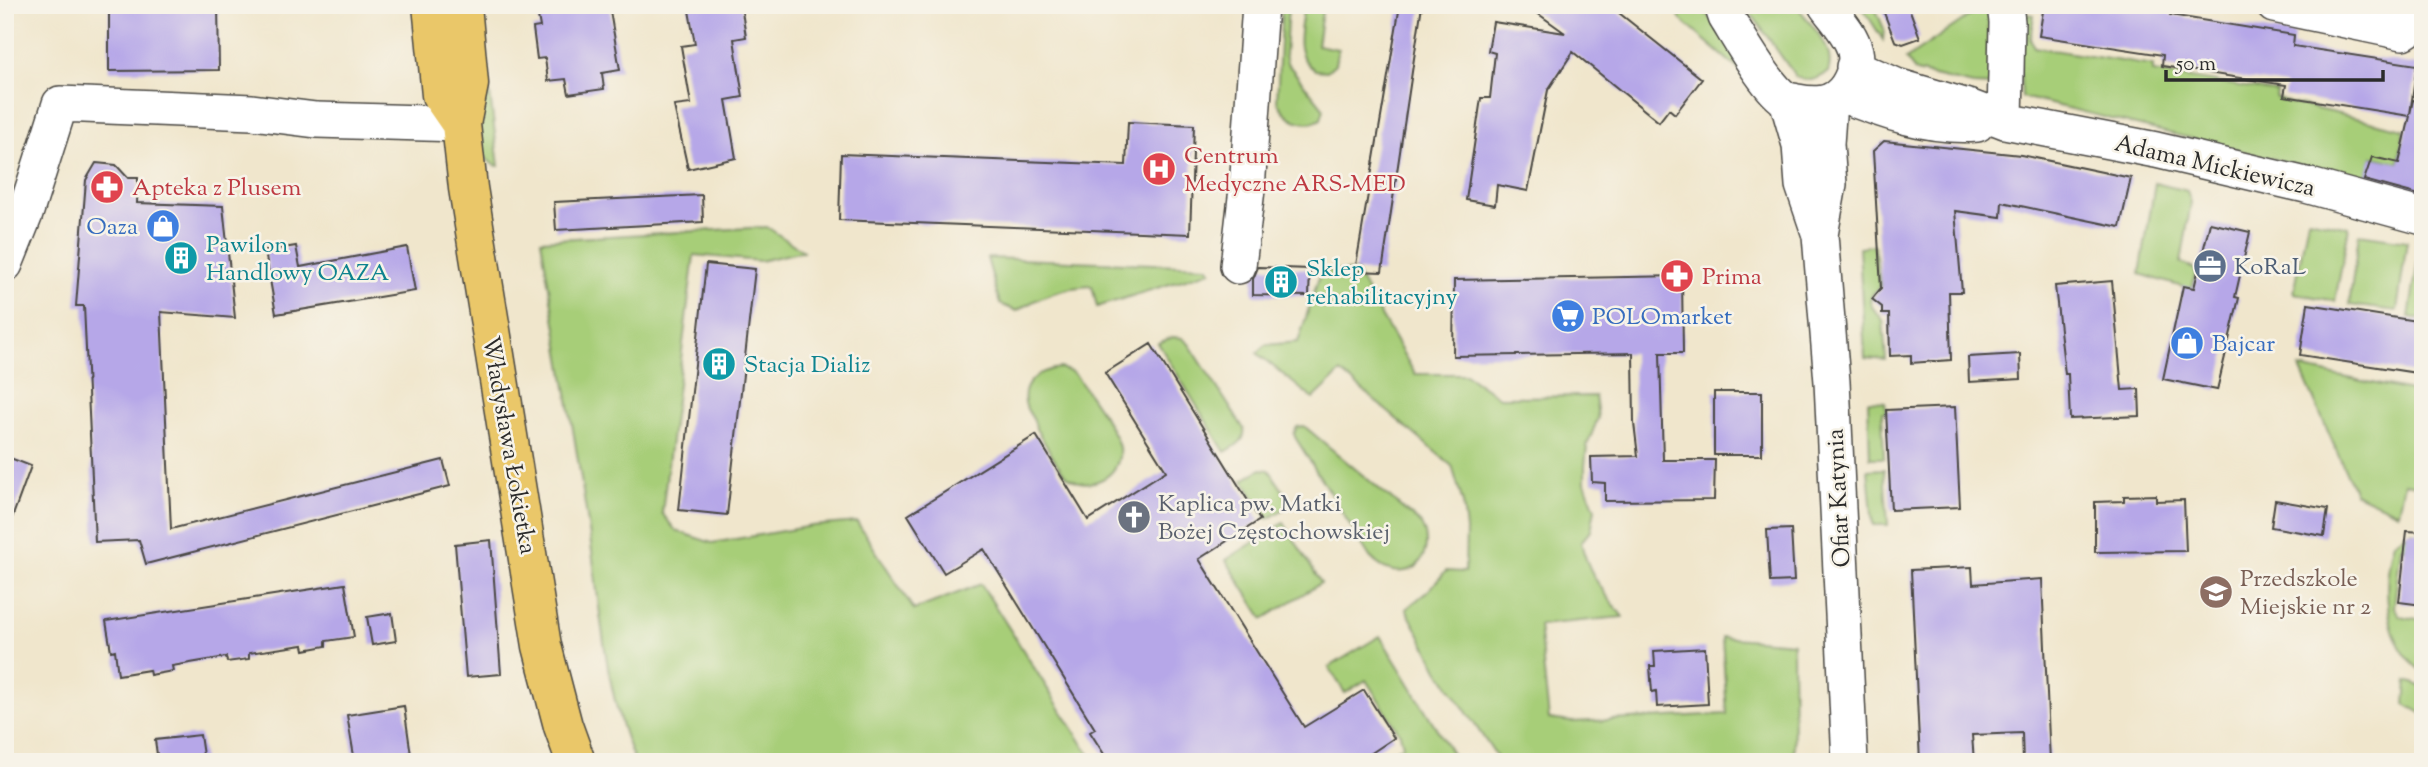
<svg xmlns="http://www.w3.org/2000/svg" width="2428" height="767" viewBox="0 0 2428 767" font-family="'Sorts Mill Goudy',serif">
<rect width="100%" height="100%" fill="#f7f3e8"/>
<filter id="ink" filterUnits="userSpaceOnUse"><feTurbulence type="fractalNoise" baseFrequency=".0143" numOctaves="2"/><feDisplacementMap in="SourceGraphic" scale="14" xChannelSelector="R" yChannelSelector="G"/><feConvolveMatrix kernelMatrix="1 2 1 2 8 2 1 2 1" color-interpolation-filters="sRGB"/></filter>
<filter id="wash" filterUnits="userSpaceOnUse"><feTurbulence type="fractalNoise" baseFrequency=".00686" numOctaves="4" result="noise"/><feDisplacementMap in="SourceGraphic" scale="28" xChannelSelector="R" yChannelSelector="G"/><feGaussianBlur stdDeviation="1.57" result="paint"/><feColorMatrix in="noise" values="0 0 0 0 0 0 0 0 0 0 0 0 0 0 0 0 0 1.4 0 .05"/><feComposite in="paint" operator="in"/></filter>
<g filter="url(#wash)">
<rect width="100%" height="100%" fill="#f0e6cc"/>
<path fill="#a7ce78" stroke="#697c52" stroke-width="2" d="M1282 5H1288L1285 54 1287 63 1324 109 1321 119C1302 129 1286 118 1277 101Z
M1304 5H1323L1317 45 1338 49 1335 64 1327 71 1315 70C1291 54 1301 30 1304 5Z
M1677 5C1682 5 1689 4 1694 5 1714 11 1766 99 1777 120L1744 74 1680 19Z
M1745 5H1796C1809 23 1837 48 1828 72 1816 81 1809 82 1796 77Z
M1861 5H1874L1884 29 1883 40Z
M1985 5H1994V86L1973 85 1916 72 1906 59Z
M2307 5H2423L2408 21Z
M2016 13 2034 15 2030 39 2034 47 2153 66V72L2277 92 2276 98 2291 103 2404 129 2399 163 2373 157 2364 181 2022 97Z
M488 79 499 166 494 165 485 158 474 87Z
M2155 183 2187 191 2191 202 2181 263 2196 270 2192 290 2140 274Z
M2308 219 2349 227 2335 301 2294 293Z
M767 227 803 251 760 261 694 255 662 513 676 531 712 543 812 526 857 522 914 610 981 584 1094 762H635C606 695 601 616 591 544 576 442 558 341 541 240Z
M2359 234 2407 241 2397 311 2349 305Z
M1874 245 1880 286C1863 301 1871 307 1883 320L1886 360 1865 358 1859 247Z
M2420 248 2423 249V319L2409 317Z
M987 258 1207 266 1211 271 1097 307 1092 286C1064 287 1041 295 1017 311L1000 304Z
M1321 271H1355L1415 374H1465L1499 397 1595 396 1598 418 1587 446 1585 466V483L1595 509 1591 530 1581 542C1588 574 1603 591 1623 617L1539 625 1549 719 1572 722 1727 714 1722 637 1793 643 1794 762H1500L1439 671 1406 609 1429 590 1446 571 1465 572 1466 530 1463 503 1452 466 1341 372 1313 399 1257 353 1266 345 1298 342Z
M1173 337 1182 338 1189 344 1244 429C1246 442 1235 446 1225 452L1158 343Z
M1060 368 1072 372 1077 377C1088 394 1116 430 1119 448 1123 476 1088 494 1066 475 1057 467 1044 440 1036 429 1036 420 1031 417 1027 409 1017 385 1039 370 1060 368Z
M2300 368 2410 391 2418 400 2423 401V486L2404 483 2398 513 2355 493Z
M1868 401 1885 402 1886 412H1882L1884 458H1870Z
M1304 426 1421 524C1429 539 1428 553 1416 567 1399 576 1383 571 1370 557L1295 437 1294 433 1297 427Z
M1261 469 1269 470 1272 474 1292 504 1268 519 1243 480Z
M1884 469 1888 525H1873L1868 470Z
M1284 523 1321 583 1263 619 1226 560Z
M2411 531 2423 535V550L2401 547 2394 607 2400 616 2423 620V672C2383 645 2382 584 2394 542Z
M1380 636 1457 762H1377L1403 745 1400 734 1366 680 1345 693 1329 667Z
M2407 681 2423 687V714L2405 704Z"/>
<g id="blocks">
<path fill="#b6a7e8" d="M109 5H218L219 70 109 71Z
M536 5H609L620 70 602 73 604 89 569 94 566 79 548 81 545 58 537 59 533 28 540 27Z
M688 5H741L746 37 734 39 743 97 726 100 736 158 688 169 674 106 691 104 681 46 695 44Z
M1400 5H1422L1382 272 1355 271Z
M1526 5H1609L1702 79 1675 114 1669 109 1659 122 1573 52 1548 90 1528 191 1497 185 1495 205 1466 200 1481 98H1490L1495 53 1488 51 1493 22 1565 33Z
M1881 5H1908L1920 38 1903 44 1895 41Z
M2044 5H2172L2170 15 2294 35 2293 46 2417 65 2410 114 2413 100 2423 102V196L2364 180 2372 157 2399 163 2410 116 2284 96 2286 85 2162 66 2163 55 2039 36Z
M1128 122 1194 125 1190 234 839 220 841 154 1126 165Z
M1884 141 2021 155 2131 178 2120 227 2002 202 2001 217 1955 211 1962 292H1949L1951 360 1911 363V355L1890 356 1889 314H1882V307L1872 299 1881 288 1873 151Z
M96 163 116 165 128 178H138L137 203 223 206 235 318 161 312 171 529 443 460 450 486 146 564 139 540 95 542 84 306H76L86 180Z
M702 195 703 222 556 230 554 202Z
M2210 223 2250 232 2235 297 2239 298 2217 390 2163 379 2183 286 2194 288Z
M296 246 300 267 407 247 415 291 276 314 265 251Z
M706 264 755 269 727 515 679 510Z
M1258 267 1310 269 1309 296 1253 295V279Z
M1682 276 1683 353H1660L1663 460H1715L1714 500 1605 501V483L1592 482 1591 457 1638 456 1634 423 1633 353 1453 356 1454 280Z
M2112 281 2122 390 2139 389 2140 416 2070 419 2068 374H2065L2055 286Z
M2308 304 2423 322V374L2300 355Z
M1151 344 1260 520 1199 559 1304 727 1364 690 1394 738 1358 762H1109L1090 732 1095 729 984 549 944 573 908 515 1036 435 1088 520 1166 471 1105 373Z
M2020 354 2021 379 1969 382 1968 357Z
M1714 392H1762V455H1714Z
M1955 407 1960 507 1891 510 1886 410Z
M5 456 31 466 8 529H5Z
M2156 495V501L2184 500 2186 551 2095 552V502L2124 501V496Z
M2275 500 2328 509 2324 536 2271 527Z
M1791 529 1794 581 1770 582 1767 530Z
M2407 531 2423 532V605L2399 602Z
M491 540 501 674 466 677 455 544Z
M1972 567 1973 584 2042 579 2050 762H2023L2022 733 1972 735 1974 762H1920L1911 570Z
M345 584 354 637 326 641V646L304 650 303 645 249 653V659L227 662 226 657 172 666 173 671 150 675 149 670 118 675 115 650 111 651 106 621Z
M392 613 396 641 372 645 367 617Z
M1705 648 1708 704 1657 707 1656 691 1652 692 1650 666H1655L1654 651Z
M404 706 412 762H355L347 715Z
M200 735 204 762H158L155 740Z"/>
</g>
</g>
<g filter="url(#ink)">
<use href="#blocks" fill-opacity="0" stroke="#494743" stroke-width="2"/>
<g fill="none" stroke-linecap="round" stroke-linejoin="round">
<g stroke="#494743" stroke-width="38">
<path id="minor" d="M1722 5 1726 17C1738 36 1768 90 1787 100 1787 100 1797 102 1798 102 1807 104 1821 105 1830 101 1848 94 1859 69 1855 51 1851 34 1836 19 1826 5
M2274 5 2403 32 2423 19
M1854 67 1896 86 1971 108 2005 121 2156 150 2306 185 2423 217
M1841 94C1882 111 1931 128 1977 124
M1787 100 1800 145 1803 185 1819 232
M1829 102 1826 144 1829 184 1820 235 1832 382 1850 762
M2005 121 2007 22 2005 5
M5 264 25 214 60 104 252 112 316 120 461 124
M1238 266 1247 189 1260 5"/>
</g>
<g stroke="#494743" stroke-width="41">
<path id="major" d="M432 5 441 95 461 124
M462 5 469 84 461 124 468 188 542 646 563 726 576 762"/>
</g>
<use href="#minor" stroke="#fff" stroke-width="35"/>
<use href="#major" stroke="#eac769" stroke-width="38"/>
</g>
</g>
<defs>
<g id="hospital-disc" transform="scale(1.75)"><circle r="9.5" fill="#e0444e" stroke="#f7f3e8"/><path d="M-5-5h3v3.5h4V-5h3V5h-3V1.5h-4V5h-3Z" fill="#fff"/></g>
<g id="pharmacy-disc" transform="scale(1.75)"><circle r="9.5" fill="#e0444e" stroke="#f7f3e8"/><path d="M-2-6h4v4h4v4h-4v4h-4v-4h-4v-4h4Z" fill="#fff"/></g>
<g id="shop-disc" transform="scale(1.75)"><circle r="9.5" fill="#3f7fe0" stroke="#f7f3e8"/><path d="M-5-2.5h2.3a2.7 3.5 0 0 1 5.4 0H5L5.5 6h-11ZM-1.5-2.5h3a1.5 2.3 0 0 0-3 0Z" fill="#fff"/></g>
<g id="building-disc" transform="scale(1.75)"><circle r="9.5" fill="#0f9aa8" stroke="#f7f3e8"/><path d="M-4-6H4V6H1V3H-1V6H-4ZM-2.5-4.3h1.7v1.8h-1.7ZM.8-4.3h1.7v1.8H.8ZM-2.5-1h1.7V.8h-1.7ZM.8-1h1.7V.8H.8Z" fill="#fff"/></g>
<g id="office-disc" transform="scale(1.75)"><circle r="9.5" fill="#5c6f8a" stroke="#f7f3e8"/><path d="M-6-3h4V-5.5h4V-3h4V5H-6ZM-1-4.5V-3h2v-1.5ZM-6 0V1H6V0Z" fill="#fff"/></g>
<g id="supermarket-disc" transform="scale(1.75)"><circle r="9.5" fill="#3f7fe0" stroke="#f7f3e8"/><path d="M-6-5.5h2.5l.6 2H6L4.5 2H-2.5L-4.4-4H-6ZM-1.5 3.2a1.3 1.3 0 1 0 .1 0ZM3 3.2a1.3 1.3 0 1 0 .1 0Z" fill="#fff"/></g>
<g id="church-disc" transform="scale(1.75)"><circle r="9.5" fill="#6b7280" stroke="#f7f3e8"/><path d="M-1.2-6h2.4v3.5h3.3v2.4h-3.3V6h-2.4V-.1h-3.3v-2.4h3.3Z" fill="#fff"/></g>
<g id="school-disc" transform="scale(1.75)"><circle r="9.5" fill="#8d6e63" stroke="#f7f3e8"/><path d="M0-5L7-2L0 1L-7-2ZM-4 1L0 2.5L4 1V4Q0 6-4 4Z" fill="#fff"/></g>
</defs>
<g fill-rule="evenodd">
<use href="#hospital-disc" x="1159" y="169"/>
<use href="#pharmacy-disc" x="107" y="187"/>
<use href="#shop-disc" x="163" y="226"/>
<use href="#building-disc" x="181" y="258"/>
<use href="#office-disc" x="2210" y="266"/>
<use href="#pharmacy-disc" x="1677" y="276"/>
<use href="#building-disc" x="1281" y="282"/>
<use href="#supermarket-disc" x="1568" y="316"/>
<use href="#shop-disc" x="2187" y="343"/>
<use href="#building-disc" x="719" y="364"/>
<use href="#church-disc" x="1134" y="517"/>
<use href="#school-disc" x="2216" y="592"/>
</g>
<g text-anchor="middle" stroke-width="5" stroke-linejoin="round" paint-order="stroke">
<g font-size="24" fill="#be3a42" stroke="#f7f3e8" text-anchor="start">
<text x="1184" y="163">Centrum<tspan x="1184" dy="28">Medyczne ARS-MED</tspan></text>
<text x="132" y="195">Apteka z Plusem</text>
<text x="1702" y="284">Prima</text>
</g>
<g font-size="24" fill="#2b2b2b" stroke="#f7f3e8">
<text transform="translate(2215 165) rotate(13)" y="8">Adama Mickiewicza</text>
<text transform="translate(510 445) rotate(80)" y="8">Władysława Łokietka</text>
<text transform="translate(1838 498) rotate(-93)" y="8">Ofiar Katynia</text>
</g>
<g font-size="24" fill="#366cbe" stroke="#f7f3e8" text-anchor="start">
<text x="138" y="234" text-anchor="end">Oaza</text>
<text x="1592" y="324">POLOmarket</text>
<text x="2212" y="351">Bajcar</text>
</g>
<g font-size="24" fill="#0d838f" stroke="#f7f3e8" text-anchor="start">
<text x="206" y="252">Pawilon<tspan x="206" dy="28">Handlowy OAZA</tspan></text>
<text x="1306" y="276">Sklep<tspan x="1306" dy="28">rehabilitacyjny</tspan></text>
<text x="744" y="372">Stacja Dializ</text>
</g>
<g font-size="24" fill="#4e5e75" stroke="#f7f3e8" text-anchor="start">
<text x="2234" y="274">KoRaL</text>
</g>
<g font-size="24" fill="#5b616d" stroke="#f7f3e8" text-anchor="start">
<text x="1158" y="511">Kaplica pw. Matki<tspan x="1158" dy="28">Bożej Częstochowskiej</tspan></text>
</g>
<g font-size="24" fill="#785e54" stroke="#f7f3e8" text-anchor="start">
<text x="2240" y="586">Przedszkole<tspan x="2240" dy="28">Miejskie nr 2</tspan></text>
</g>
</g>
<rect width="2428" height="767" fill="none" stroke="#f7f3e8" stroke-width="28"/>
<path d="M2166 70v10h217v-10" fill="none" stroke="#2b2b2b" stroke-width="3.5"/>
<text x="2176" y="70" font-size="21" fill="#2b2b2b" stroke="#f7f3e8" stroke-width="5" paint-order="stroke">50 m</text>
</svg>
